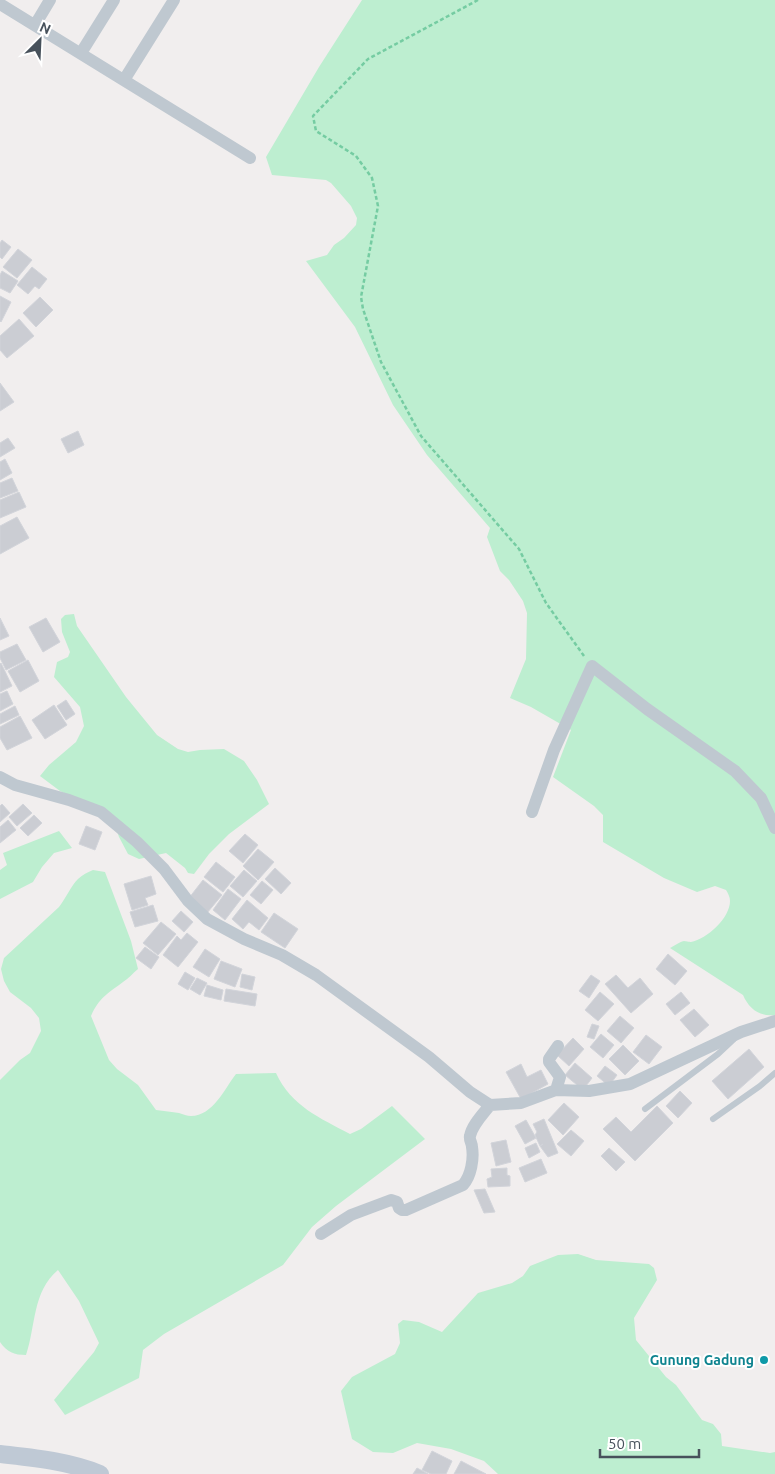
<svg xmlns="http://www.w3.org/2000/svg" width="775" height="1474" viewBox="0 0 775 1474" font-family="Ubuntu,sans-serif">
<rect width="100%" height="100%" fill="#f1eeee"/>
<path fill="#bdeed0" d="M362 0H775V1015C760 1017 749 1009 743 995L670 948C674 946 679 942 684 941 684 941 690 942 691 942 707 939 730 918 730 901 730 897 728 893 726 890L715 886 697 892 664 878 603 842V815L594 806 553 777 571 730 531 707 510 698 526 659 527 613 523 601 509 580 500 571 487 537 490 528 427 455 393 405 355 327 306 261 327 255 334 245 344 238 356 225 357 218 351 206 331 183 326 180 272 175 266 157 319 67Z
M74 614 77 626 126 697 157 735 178 749 188 752 200 750 224 749 244 761 257 780 269 804 229 834 209 854 194 874 188 873 185 868 166 853 139 859 128 854 119 837 113 819 109 815 60 791 40 776 49 765 76 742 84 726 80 707 54 677 57 662 68 657 70 652 62 632 61 619 65 615Z
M59 831 72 848 54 853 42 867 33 882 0 899V870L7 865 3 853Z
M93 870 105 872 131 941 138 969C133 973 128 979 123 982 107 994 99 998 91 1016L109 1060 117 1069 138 1085 156 1110C164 1111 172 1112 179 1113 183 1114 187 1116 191 1116 213 1116 225 1088 236 1074L276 1073C291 1106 320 1118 350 1134L361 1129 392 1106 425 1139 336 1206 312 1227 283 1265 164 1334 143 1350 139 1378 65 1415 54 1400 94 1352 99 1343 79 1301 58 1270C32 1292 36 1326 26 1355 14 1355 7 1352 0 1342V1080L20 1060 30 1053 41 1031 39 1018 31 1008 10 992 4 981 1 969 4 958 59 907C66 898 71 886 78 879 82 875 88 872 93 870Z
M578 1254 596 1260 649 1264 654 1268 657 1280 634 1318 636 1340 666 1377 676 1385 702 1420 713 1424 721 1434 722 1446 770 1453 775 1452V1474H498L484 1461 451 1449 417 1443 393 1453 373 1452 352 1439 341 1391 352 1377 395 1354 400 1343 398 1324 403 1320 419 1322 442 1332 478 1293 512 1283 523 1276 530 1266 558 1255Z"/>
<path fill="#cbcdd3" stroke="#d2d4da" d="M2 240 11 247 2 259 0 257V243Z
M18 249 32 260 17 278 3 267Z
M32 267 47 279 39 289 35 286 28 294 17 285Z
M2 271 18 281 10 293 0 288V275Z
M0 296 11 302 1 322 0 321Z
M40 297 53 310 36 327 23 313Z
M19 319 34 336 7 358 0 350V336Z
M0 383 14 402 0 411Z
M78 431 84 445 68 453 61 439Z
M8 438 15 448 0 457V443Z
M5 459 12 473 0 480V462Z
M12 478 18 491 0 498V483Z
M19 492 26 507 0 518V500Z
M17 517 29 538 0 554V526Z
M0 618 9 636 0 640Z
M46 618 60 642 43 652 29 627Z
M17 644 26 660 6 670 0 658V652Z
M28 660 39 681 20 692 8 671Z
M1 663 12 686 0 692V664Z
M7 691 13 704 0 711V694Z
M66 700 75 714 66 720 57 706Z
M54 705 67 725 45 739 32 720Z
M15 706 19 715 0 724V714Z
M20 716 32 738 7 750 0 738V727Z
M2 804 10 813 0 822V806Z
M23 804 32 813 17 826 9 817Z
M34 815 42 823 28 836 20 828Z
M8 820 16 830 0 843V827Z
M86 826 102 832 95 850 79 844Z
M245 834 258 845 243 863 229 851Z
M258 849 274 862 258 880 243 866Z
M216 862 235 877 223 892 204 877Z
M275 868 291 883 281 894 265 879Z
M244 870 257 881 243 897 230 886Z
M151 876 156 894 145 898 148 905 132 910 124 884Z
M203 880 222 895 207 913 189 898Z
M262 881 273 890 261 904 250 895Z
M228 889 241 899 225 920 213 910Z
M247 900 268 918 259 930 249 922 243 929 232 919Z
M153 905 158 921 135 927 130 912Z
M181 911 193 922 184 932 172 921Z
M274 913 298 929 285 948 261 932Z
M161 922 176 934 158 955 143 943Z
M187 933 198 942 178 967 163 955 177 936 181 940Z
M145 947 159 957 151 969 136 958Z
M205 949 220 959 209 977 193 967Z
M668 954 687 971 675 985 656 969Z
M221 961 242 969 235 987 214 979Z
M185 972 195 978 188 990 178 984Z
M242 974 255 977 252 990 240 987Z
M591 975 600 981 589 998 579 991Z
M616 975 628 988 640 978 653 994 631 1013 605 984Z
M197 978 207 983 200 995 190 989Z
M207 985 223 990 221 1000 204 996Z
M226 989 257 994 255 1006 224 1001Z
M600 992 614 1004 598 1021 585 1010Z
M681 992 690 1003 675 1015 666 1004Z
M694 1009 709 1025 695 1037 680 1020Z
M620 1016 634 1028 621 1043 607 1031Z
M592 1024 599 1026 594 1039 587 1037Z
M601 1034 614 1045 603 1058 590 1047Z
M646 1035 662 1047 649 1064 633 1052Z
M573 1038 584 1049 569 1066 557 1055Z
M623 1045 639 1061 625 1075 609 1059Z
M749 1049 764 1067 728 1099 712 1081Z
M575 1063 592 1078 583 1090 565 1075Z
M521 1064 527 1077 541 1070 548 1084 521 1099 506 1072Z
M605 1066 617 1075 609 1086 597 1076Z
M680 1091 692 1103 678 1118 666 1106Z
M564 1103 579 1117 563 1135 548 1120Z
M657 1106 673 1123 635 1161 603 1129 616 1117 631 1132Z
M544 1119 558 1153 548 1157 540 1146 543 1144 540 1146 535 1135 537 1132 533 1124Z
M526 1120 536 1138 525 1144 515 1126Z
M571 1130 584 1141 571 1156 557 1144Z
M506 1140 511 1162 496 1166 491 1143Z
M536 1143 540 1152 529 1158 525 1148Z
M609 1148 625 1162 616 1171 601 1156Z
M541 1159 547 1173 525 1182 519 1168Z
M507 1168V1175L510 1176V1186L488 1187 487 1179 492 1177 491 1169Z
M485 1189 495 1212 484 1213 474 1190Z
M432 1451 452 1461 446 1474H431L422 1470Z
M461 1461 486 1474H454Z
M417 1468 428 1474H413Z"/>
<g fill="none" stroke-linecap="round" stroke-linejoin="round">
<path stroke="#75cca2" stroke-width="2.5" stroke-dasharray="4 2.5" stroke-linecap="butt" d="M478 0 368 59 313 116 316 131 356 156 372 178 378 206 361 297 363 309 381 362 421 436 519 549 546 603 584 656"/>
<path stroke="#bfc8d0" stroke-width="6" d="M645 1109 718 1054 734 1039
M713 1119 760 1086 775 1073"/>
<path stroke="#bfc8d0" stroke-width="12" d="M0 4 250 158
M35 25 50 0
M81 53 114 0
M124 80 174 0
M0 777 15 785 69 800 101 812 137 842 164 869 188 901 207 919 244 939 282 955 316 975 429 1057 470 1092 490 1105 521 1103 556 1090 589 1091 630 1084 741 1032 775 1021
M532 812 554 750 592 666 647 709 735 771 761 798 775 828
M556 1090 560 1077 549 1062V1059L558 1046
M321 1234 351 1215 391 1200 397 1202 399 1208 402 1210H406L463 1185C471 1176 474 1159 472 1147 472 1143 469 1140 470 1136 472 1125 483 1114 490 1105"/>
<path stroke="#bfc9d5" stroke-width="18" d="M0 1454C34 1458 68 1461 100 1474"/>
</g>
<circle fill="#0f9aa8" stroke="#fff" stroke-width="2" cx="764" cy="1360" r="5"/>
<g text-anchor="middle" stroke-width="4" stroke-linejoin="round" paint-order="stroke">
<g font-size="14" font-weight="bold" fill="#0d838f" stroke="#fff" text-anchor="end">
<text x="754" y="1365">Gunung Gadung</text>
</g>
</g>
<g transform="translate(40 40) rotate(24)" stroke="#ffffff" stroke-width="4" paint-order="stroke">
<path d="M0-4L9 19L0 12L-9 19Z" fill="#47515b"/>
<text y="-8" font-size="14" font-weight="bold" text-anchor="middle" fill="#47515b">N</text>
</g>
<path d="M600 1449v8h99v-8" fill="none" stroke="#47515b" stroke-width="2.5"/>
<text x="608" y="1449" font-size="15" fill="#47515b" stroke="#ffffff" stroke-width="4" paint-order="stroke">50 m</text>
</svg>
